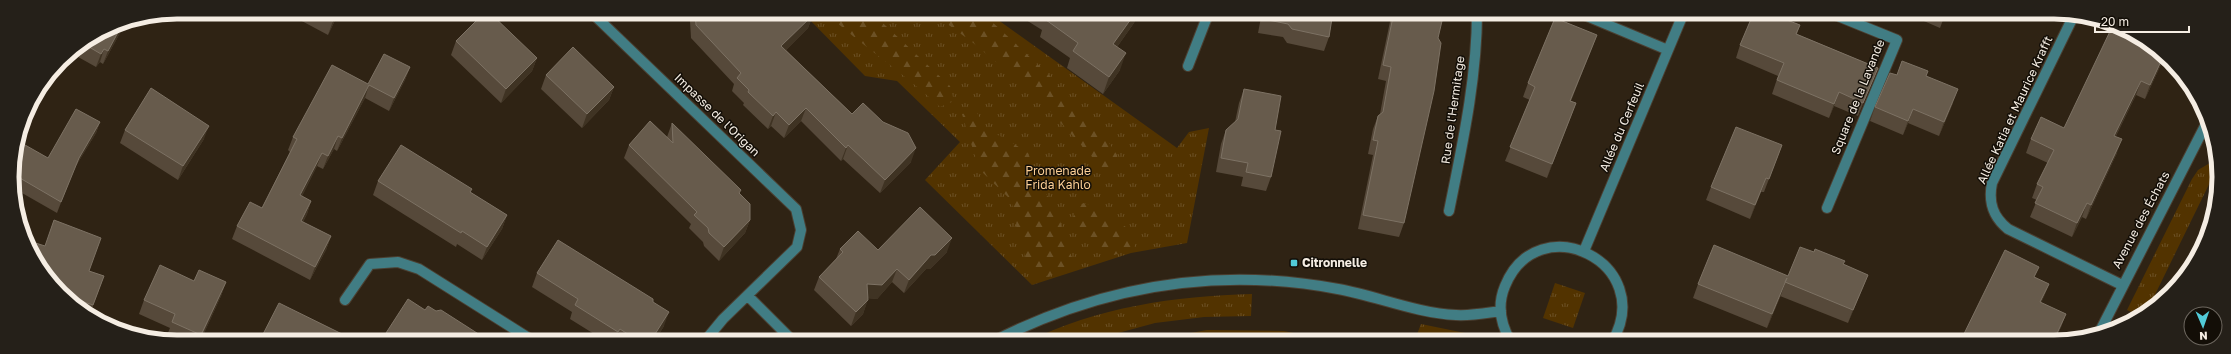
<svg xmlns="http://www.w3.org/2000/svg" width="2231" height="354" viewBox="0 0 2231 354" font-family="'Golos Text',sans-serif">
<defs>
<pattern id="grass-tufts" width="24" height="20" patternUnits="userSpaceOnUse"><rect width="24" height="20" fill="#523300"/><path d="M3 7l-1-3M5 7V3M7 7l1-3M15 17l-1-3M17 17v-4M19 17l1-3" fill="none" stroke="#6c5125"/></pattern>
<pattern id="forest-firs" width="22" height="20" patternUnits="userSpaceOnUse"><rect width="22" height="20" fill="#523300"/><path d="M5 1l3.5 6h-7zM16 11l3.5 6h-7z" fill="#6c5125"/></pattern>
</defs>
<rect width="100%" height="100%" fill="#2f2314"/>
<path fill="url(#grass-tufts)" d="M802 12H987L1177 148 1189 132 1209 128 1187 243 1131 253 1032 285 925 180 960 142 897 81 865 76Z
M2215 160 2216 170 2147 311 2140 316 2127 310 2192 179 2198 170Z
M1555 283 1585 293 1573 328 1543 318Z
M1252 294 1251 316 1204 317 1155 323 1085 342H1027C1097 307 1175 296 1252 294Z
M1421 324 1470 334 1491 342H1414Z
M1207 330 1284 331 1337 342H1143Z"/>
<path fill="url(#forest-firs)" d="M825 12H871L950 86 954 101 940 107C904 73 862 46 825 12Z
M931 12H978L990 20 1048 74 1105 137 1117 155 1119 168 1107 173 1034 94 972 42Z
M976 111 985 128 1011 142 1028 153 1040 184 1058 213 1066 244 1074 262 1048 277 1033 267 1025 256 1016 226 1017 216 1010 199 979 169 962 114Z
M1083 203 1099 207 1131 231 1135 248 1114 255C1091 247 1082 239 1073 217Z"/>
<g fill="none" stroke-linecap="round" stroke-linejoin="round">
<g stroke="#4b3f31" stroke-width="12">
<path id="minor" d="M591 12 796 209 801 230 797 247 723 319 704 342
M1577 12 1668 50
M2074 15 1992 183C1988 203 1993 217 2008 229L2122 285
M1188 66 1209 12
M1827 208 1897 40 1828 12
M1449 211C1462 146 1477 79 1477 12
M1584 251 1684 12
M748 296 794 342
M345 300 370 264 398 262 419 269 535 342
M2099 333 2208 120
M992 342C1101 286 1216 266 1338 289 1377 296 1416 313 1456 315 1471 316 1486 313 1501 311
M1511 342C1501 325 1497 305 1505 286 1538 205 1658 263 1612 342"/>
</g>
<use href="#minor" stroke="#417d84" stroke-width="10"/>
</g>
<path fill="#56493a" d="M285 12H339L328 35Z
M694 12H752L761 20 770 21 813 15 808 28 786 50 852 114 911 162 880 193 843 159 841 161 801 121 784 138 771 126 768 129 743 105 744 103 732 91 734 84 691 38 690 21Z
M1029 12H1138L1134 23 1117 47 1120 70 1103 94 1067 68 1070 58 1040 37 1042 30 1026 20Z
M1262 12H1333L1329 37 1324 51 1287 43 1283 37 1258 33Z
M1392 12H1436L1438 38 1404 223 1399 237 1358 229 1373 155 1368 154 1373 129 1378 116 1380 114 1386 81 1378 79Z
M1903 12H1946L1940 28Z
M1773 17 1800 25 1797 34 1878 68 1858 116 1834 106 1829 118 1772 94 1778 76 1736 58 1740 45Z
M126 22 103 64 100 62 96 67 71 53 114 24Z
M1597 35 1571 101 1576 103 1547 178 1505 161 1530 100 1523 97 1528 83Z
M456 41 537 58 532 71 501 103 451 55Z
M2164 58 2145 99 2136 95 2116 136 2117 153 2086 219 2082 217 2072 237 2030 217 2037 200 2032 198 2037 184 2048 163 2026 153 2031 139 2064 128Z
M410 67 405 80 389 111 365 98 337 151 334 149 323 169 317 166 302 196 311 201 307 214 303 222 331 236 326 250 310 280 232 239 237 226 262 208 290 152 288 150 293 137 368 84Z
M546 75 614 87 609 100 582 128 541 89Z
M1926 76 1953 103 1939 136 1908 123 1903 135 1870 121 1875 107Z
M1244 89 1275 130 1271 177 1266 191 1241 186 1243 177 1216 172 1221 144 1226 130 1235 122 1239 103Z
M100 122 96 133 74 169 57 213 15 189 12 166 48 158Z
M672 123 740 194 750 220 745 233 719 261 704 246 703 242 689 228 691 224 624 158 629 145 667 137Z
M125 130 204 139 178 180 120 143Z
M1782 145 1764 192H1761L1750 219 1706 200 1711 187Z
M378 181 470 192 507 215 502 229 482 260 457 244 456 247 373 195Z
M45 246 89 271 104 276 90 314 53 286Z
M840 249 878 250 947 252 930 269H926L904 293 892 282 877 299 868 298 863 314 851 326 814 290 819 277 836 259Z
M1843 265 1868 275 1848 323 1780 296 1781 295 1767 328 1693 298 1698 284 1788 276Z
M537 273 653 302 664 326 654 342H607L570 319 572 312 532 287Z
M2035 277 2049 284 2041 303 2066 314 2061 327 2054 342H1960Z
M194 281 226 282 221 296 200 342H180L167 335 170 328 139 314 144 300Z
M425 310 436 311 491 342H383L386 333Z"/>
<path fill="#3f3323" d="M337 12H339L328 35 333 21Z
M1136 12H1138L1134 23 1107 61 1113 44Z
M813 15 808 28 777 59 781 46Z
M126 22 103 64 108 51 123 23Z
M1597 35 1592 49 1565 114 1570 101Z
M104 49 100 62 96 67 101 54Z
M1126 53 1120 70 1103 94 1109 77Z
M2163 57 2164 58 2145 99 2150 85Z
M537 58 532 71 501 103 506 89Z
M410 67 405 80 389 111 394 98Z
M1878 68 1873 81 1858 116 1863 103Z
M2141 81 2136 95 2109 149 2114 136Z
M369 85 365 98 337 151 342 138Z
M614 87 609 100 582 128 587 114Z
M1958 89 1953 103 1939 136 1944 122Z
M1839 92 1834 106 1829 118 1834 104Z
M1576 103 1571 117 1547 178 1552 164Z
M806 108 801 121 784 138 789 125Z
M1913 109 1908 123 1903 135 1908 121Z
M776 112 771 126 768 129 773 116Z
M100 122 96 133 74 169 57 213 79 158Z
M209 126 204 139 178 180 183 166Z
M338 136 334 149 323 169 328 156Z
M2122 139 2117 153 2086 219 2091 205Z
M848 145 843 159 841 161 846 148Z
M1782 145 1777 159 1764 192 1769 179Z
M916 148 911 162 880 193 885 180Z
M322 153 317 166 296 208 300 195Z
M1766 178 1761 192 1750 219 1755 205Z
M311 201 307 214 296 234 301 221Z
M2087 203 2082 217 2072 237 2077 223Z
M507 215 502 229 482 260 487 247Z
M750 220 745 233 719 261 724 247Z
M331 236 326 250 310 280 315 267Z
M952 238 947 252 930 269H926L904 293 909 280 931 255Z
M897 269 892 282 877 299 862 298 867 284Z
M1868 275 1863 288 1848 323 1853 310Z
M1787 278 1781 295 1767 328 1772 314Z
M226 282 221 296 200 342H199Z
M2049 284 2044 297 2035 315 2040 302Z
M868 300 863 314 851 326 856 312Z
M669 312 664 326 654 342H650Z
M2066 314 2061 327 2054 342H2053Z
M620 329 615 342H614L618 332Z"/>
<path fill="#675b4c" stroke="#7d7264" d="M316 12H337L333 21Z
M485 12H489L537 58 506 89 456 41Z
M695 12H752L761 20 765 16 770 21 780 12H811L813 15 781 46 852 114 863 103 883 122 908 133 916 148 885 180 848 145 846 148 806 108 789 125 776 112 773 116 748 92 749 90 737 78 741 73 696 25Z
M1046 12H1136L1113 44 1126 53 1109 77 1073 51 1078 43 1046 20 1050 14Z
M1264 12H1333L1329 37 1292 29 1288 24 1263 19Z
M1394 12H1436L1442 21 1438 38 1441 43 1434 91 1404 223 1363 215 1378 141 1373 140 1378 116 1383 112 1391 67 1383 65Z
M1754 12H1760L1773 17 1774 15 1800 25 1796 34 1878 68 1863 103 1839 92 1834 104 1777 80 1784 63 1740 45Z
M1555 18 1597 35 1570 101 1576 103 1552 164 1510 147 1535 87 1528 83Z
M123 23 108 51 104 49 101 54 84 44 114 24Z
M2113 25 2127 29 2163 57 2150 85 2141 81 2114 136 2122 139 2091 205 2087 203 2077 223 2035 203 2043 187 2037 184 2054 150 2031 139 2041 117 2064 128Z
M573 47 614 87 587 114 546 75Z
M384 54 410 67 394 98 369 85 342 138 338 136 328 156 322 153 300 195 311 201 301 221 331 236 315 267 237 226 250 202 262 208 297 139 293 137 332 65 368 84Z
M1902 61 1928 71 1926 76 1958 89 1944 122 1913 109 1908 121 1875 107 1890 73 1897 75Z
M151 88 209 126 183 166 125 130Z
M1244 89 1281 96 1275 130 1281 131 1271 177 1246 172 1248 163 1221 158 1226 130 1238 119Z
M76 109 100 122 79 158 61 202 13 174 12 166 18 141 48 158Z
M650 121 673 143 672 123 741 190 739 193 750 204V220L724 247 709 233 708 228 694 215 697 212 629 145Z
M1736 127 1782 145 1769 179 1766 178 1755 205 1711 187Z
M401 145 472 189 470 192 507 215 487 247 462 231 461 233 378 181Z
M920 207 952 238 935 255H931L909 280 897 269 882 285 867 284 868 300 856 312 819 277 843 252 840 249 858 231 878 250Z
M54 220 101 238 89 271 104 276 93 305 66 296 58 290 59 289 56 288 53 286 26 240 45 246Z
M558 240 653 299V302L669 312 650 342H640L620 329 618 332 575 305 578 299 537 273Z
M1714 245 1788 276 1800 247 1814 252 1815 249 1845 261 1843 264 1868 275 1853 310 1785 282 1787 278 1772 314 1698 284Z
M2005 250 2039 267 2034 277 2049 284 2040 302 2066 314 2053 342H2024L2015 337 2013 342H1960Z
M160 265 194 281 199 270 226 282 201 335 172 322 175 314 144 300Z
M408 299 425 310 428 306 436 311 441 310 491 342H400L386 333Z
M279 303 342 334 338 342H259Z"/>
<rect fill="#52cbd8" stroke="#130e07" stroke-width="1.5" x="1290" y="259" width="8" height="8" rx="2"/>
<g text-anchor="middle" stroke-width="3" stroke-linejoin="round" paint-order="stroke">
<g font-size="12" fill="#f5ede3" stroke="#130e07">
<text transform="translate(1858 97) rotate(-68)" y="4">Square de la Lavande</text>
<text transform="translate(1453 110) rotate(-82)" y="4">Rue de l'Hermitage</text>
<text transform="translate(2015 110) rotate(-65)" y="4">Allée Katia et Maurice Krafft</text>
<text transform="translate(717 115) rotate(44)" y="4">Impasse de l'Origan</text>
<text transform="translate(1622 127) rotate(-67)" y="4">Allée du Cerfeuil</text>
<text transform="translate(2141 220) rotate(-62)" y="4">Avenue des Échats</text>
</g>
<g font-size="12" fill="#fdd096" stroke="#130e07">
<text x="1058" y="175">Promenade<tspan x="1058" dy="14">Frida Kahlo</tspan></text>
</g>
<g font-size="12" font-weight="bold" fill="#f5ede3" stroke="#130e07" text-anchor="start">
<text x="1302" y="267">Citronnelle</text>
</g>
</g>
<path d="M0 0H2231V354H0ZM177 19H2054A158 158 0 0 1 2212 177V177A158 158 0 0 1 2054 335H177A158 158 0 0 1 19 177V177A158 158 0 0 1 177 19Z" fill="#252019" fill-rule="evenodd"/>
<path fill="none" stroke="#f5ede3" stroke-width="5" d="M177 19H2054A158 158 0 0 1 2212 177V177A158 158 0 0 1 2054 335H177A158 158 0 0 1 19 177V177A158 158 0 0 1 177 19Z"/>
<g transform="translate(2203 326) rotate(178)"><circle r="19" fill="#130e07" stroke="#6d675f"/>
<path d="M0-3L7 15L0 10L-7 15Z" fill="#52cbd8"/>
<text y="-6" font-size="11" font-weight="bold" text-anchor="middle" fill="#f5ede3">N</text>
</g>
<path d="M2095 26v6h94v-6" fill="none" stroke="#f5ede3" stroke-width="2"/>
<text x="2101" y="26" font-size="12" fill="#f5ede3" stroke="#130e07" stroke-width="3" paint-order="stroke">20 m</text>
</svg>
